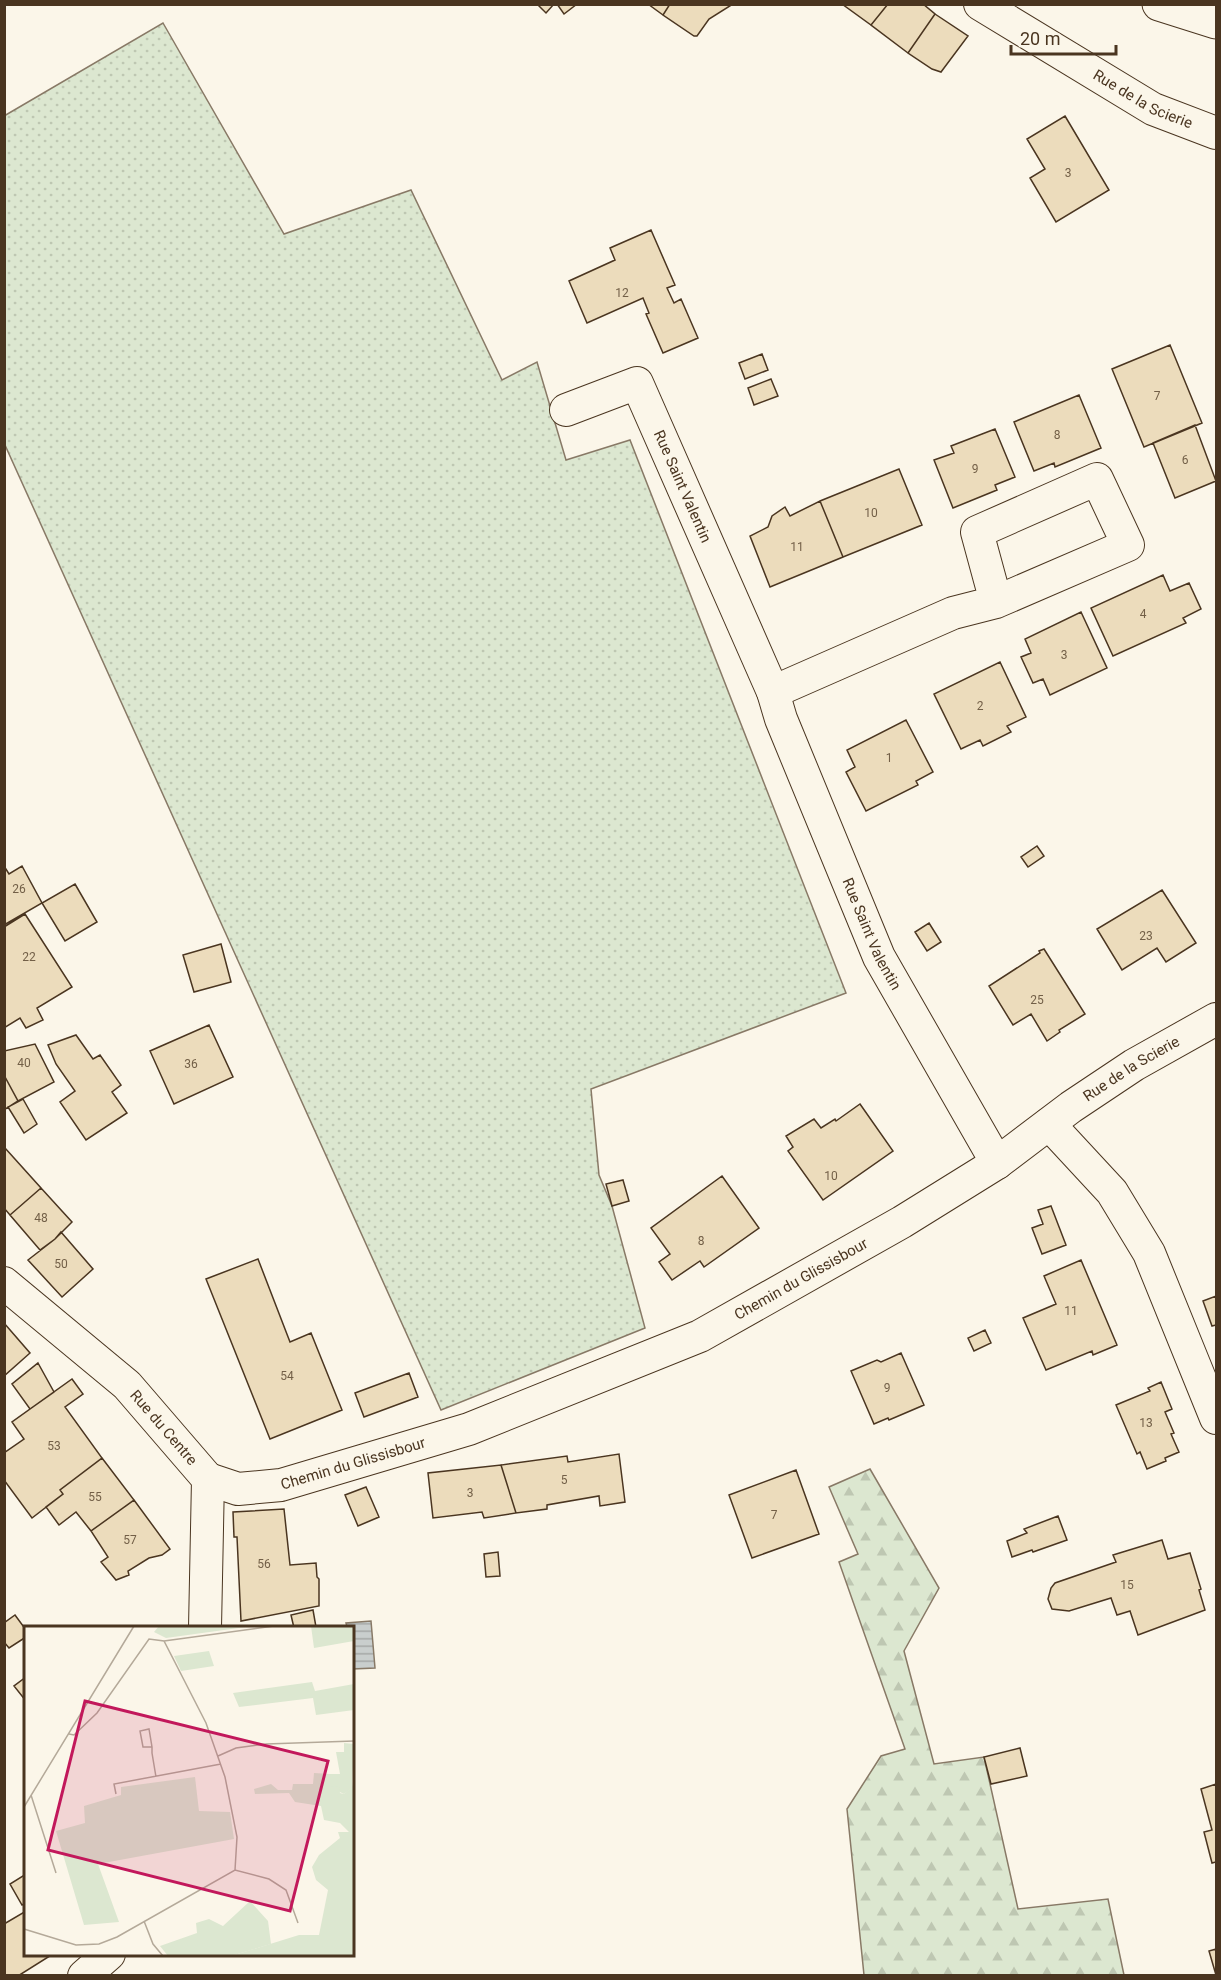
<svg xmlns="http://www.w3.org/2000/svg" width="1221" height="1980" viewBox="0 0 1221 1980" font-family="Roboto,sans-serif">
<defs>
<pattern id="grass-dots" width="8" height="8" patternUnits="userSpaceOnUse" patternTransform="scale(1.5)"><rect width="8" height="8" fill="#dce7d0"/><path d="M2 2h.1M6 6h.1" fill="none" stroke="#bec7b2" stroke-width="1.8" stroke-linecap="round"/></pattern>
<pattern id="forest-firs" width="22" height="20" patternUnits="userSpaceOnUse" patternTransform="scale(1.5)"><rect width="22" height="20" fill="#dce7d0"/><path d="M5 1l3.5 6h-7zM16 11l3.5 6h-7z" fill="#bec7b2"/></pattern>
<pattern id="water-rules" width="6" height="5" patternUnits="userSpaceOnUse" patternTransform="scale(1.5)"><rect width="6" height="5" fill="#c9cecd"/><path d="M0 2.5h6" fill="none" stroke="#a5a8a6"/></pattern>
</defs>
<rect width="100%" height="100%" fill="#fbf6e9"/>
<path fill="url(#grass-dots)" stroke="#887966" stroke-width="1.5" d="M163 23 284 234 411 190 502 380 537 362 566 460 630 440 846 993 591 1089 599 1175 612 1206 645 1328 441 1410 5 445 4 116Z"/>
<path fill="url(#forest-firs)" stroke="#887966" stroke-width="1.5" d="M870 1469 939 1588 904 1651 934 1764 984 1757 1018 1909 1108 1899 1124 1975H864L847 1809 881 1756 905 1749 839 1562 858 1554 829 1487Z"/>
<path fill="url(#water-rules)" stroke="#887966" stroke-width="1.5" d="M371 1621 375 1668 353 1669 352 1628 347 1627 346 1623Z"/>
<path fill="#ecdcbc" stroke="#4a3520" stroke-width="1.5" d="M537 4H554L546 13Z
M557 4H577L564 14Z
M648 4H670L663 15Z
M670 4H733L709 19 697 36H694L663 15Z
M842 4H888L871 25Z
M888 4H923L935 14 908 53 871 25Z
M935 14 968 36 941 72 932 69 908 53Z
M1065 116 1109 190 1056 222 1030 178 1045 169 1027 139Z
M651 230 675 285 667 288 674 303 681 299 698 338 663 353 646 314 649 313 643 298 587 323 569 281 615 260 610 248Z
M1170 345 1202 423 1144 447 1112 369Z
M762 354 768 370 745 379 739 363Z
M771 379 778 396 754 405 748 388Z
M1079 395 1101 448 1055 467 1054 463 1034 471 1014 422Z
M1195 425 1216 481 1175 498 1153 443Z
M995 429 1015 477 995 485 997 490 953 508 934 460 954 453 951 446Z
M899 469 922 525 843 557 820 501Z
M820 501 843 557 770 587 750 536 768 527 772 516 785 507 790 516Z
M1163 575 1170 591 1189 583 1201 609 1183 618 1186 623 1113 656 1091 608Z
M1081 612 1107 668 1050 695 1043 679 1033 683 1021 657 1031 653 1025 639Z
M1000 662 1026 717 1007 726 1011 732 983 746 980 740 961 749 934 694Z
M906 720 933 772 916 781 918 785 866 811 846 772 855 767 847 750Z
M1037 846 1044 856 1028 867 1021 857Z
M4 866 9 874 22 866 42 903 4 925Z
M75 884 97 922 65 941 42 903Z
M1162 890 1196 943 1166 962 1157 948 1122 970 1097 929Z
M25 914 72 987 37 1008 43 1020 26 1028 20 1018 4 1028V927Z
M929 923 941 942 927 951 915 932Z
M221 944 231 982 194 992 183 955Z
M1044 949 1085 1014 1059 1030 1060 1032 1047 1041 1031 1014 1013 1025 989 986 1040 953 1039 951Z
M209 1025 233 1077 174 1104 150 1051Z
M76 1035 93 1059 100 1055 121 1085 112 1092 127 1113 86 1140 60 1102 75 1091 56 1064 48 1045Z
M35 1044 54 1082 18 1101 4 1075V1051Z
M4 1075 18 1101 4 1110Z
M23 1099 37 1124 24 1133 8 1107Z
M860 1104 893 1151 823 1200 788 1151 793 1147 786 1136 814 1119 821 1128 835 1119 836 1121Z
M5 1148 41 1188 10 1215 4 1208Z
M722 1176 759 1228 704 1267 700 1261 672 1280 659 1262 670 1254 651 1228Z
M623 1180 629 1201 612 1206 606 1184Z
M41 1188 72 1222 55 1239 40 1250 10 1215Z
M1051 1206 1066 1245 1042 1254 1032 1228 1043 1224 1038 1210Z
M61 1232 93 1269 62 1297 28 1260 55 1239Z
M258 1259 290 1342 311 1333 342 1410 270 1439 206 1279Z
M1081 1260 1117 1345 1093 1355 1092 1351 1046 1370 1023 1318 1056 1304 1044 1276Z
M1216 1296V1325L1212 1326 1203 1301Z
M4 1323 30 1353 4 1376Z
M985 1330 991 1343 974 1351 968 1338Z
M901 1353 924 1405 889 1420 888 1418 874 1424 851 1371 877 1360 881 1362Z
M38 1363 54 1392 30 1409 12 1384Z
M409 1373 418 1397 364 1417 355 1393Z
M72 1379 83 1394 65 1407 102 1458 60 1490 63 1494 32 1518 4 1480V1453L24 1439 12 1422Z
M1161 1382 1172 1409 1165 1412 1174 1433 1171 1434 1179 1452 1165 1458 1166 1461 1147 1469 1140 1452 1137 1454 1116 1405 1150 1391 1148 1388Z
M619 1454 625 1502 600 1506 599 1496 547 1505V1509L516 1513 501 1465 567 1456 568 1462Z
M102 1458 134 1500 91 1531 76 1512 59 1525 46 1507 63 1494 60 1490Z
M501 1465 516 1513 484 1518 482 1512 433 1518 428 1473Z
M796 1470 819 1534 752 1558 729 1495Z
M366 1487 379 1517 358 1526 345 1495Z
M134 1500 170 1549 162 1555 149 1558 128 1571 129 1575 116 1580 101 1562 108 1557 91 1531Z
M284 1509 290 1565 316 1563 317 1577 319 1579V1606L241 1621 237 1537H234L233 1512Z
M1058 1516 1067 1540 1033 1552 1032 1550 1012 1557 1007 1541 1027 1533 1024 1529Z
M1162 1540 1168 1559 1190 1553 1201 1589 1199 1590 1205 1610 1138 1635 1130 1611 1117 1615 1111 1598 1069 1611 1052 1609 1048 1599 1051 1588 1055 1583 1116 1562 1113 1555Z
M498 1552 500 1576 486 1577 484 1554Z
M313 1610 316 1627 294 1628 291 1615Z
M15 1615 26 1630V1637L9 1648 4 1642V1623Z
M26 1677V1701L14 1686Z
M1020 1748 1027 1776 991 1784 984 1757Z
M1216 1784V1862L1212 1863 1204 1832 1212 1830 1201 1789Z
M26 1874V1903L22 1905 10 1884Z
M26 1911V1954H53L18 1976H4V1924Z
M1216 1949V1975L1209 1951Z"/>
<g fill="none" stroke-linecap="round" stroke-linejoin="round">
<g stroke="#4a3520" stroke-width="34">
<g id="minor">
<path id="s1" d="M980 4 1153 109 1216 133"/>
<path id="s2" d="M566 410 637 383 773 692 781 719 879 957 997 1163"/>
<path d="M773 692 953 613 996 602 1128 545 1097 479 977 532 996 602"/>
<path d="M1049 1124 1112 1192 1149 1253 1216 1418"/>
<path id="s3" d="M4 1283 127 1385 208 1479 205 1628"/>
<path id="s4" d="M208 1479 238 1489 281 1485 469 1429 700 1336 902 1222 997 1163 1071 1107 1134 1065 1216 1019"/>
<path d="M84 1976 109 1954"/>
</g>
</g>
<g stroke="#4a3520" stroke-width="35">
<path id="secondary" d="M1159 4 1216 22"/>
</g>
<use href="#minor" stroke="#fbf6e9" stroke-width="32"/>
<use href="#secondary" stroke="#fbf6e9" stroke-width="33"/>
</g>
<g text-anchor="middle" stroke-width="4.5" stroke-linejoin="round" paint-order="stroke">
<g font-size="12" fill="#725f47">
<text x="1068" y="177">3</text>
<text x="622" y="297">12</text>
<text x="1157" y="400">7</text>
<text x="1057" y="439">8</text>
<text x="1185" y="464">6</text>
<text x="975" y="473">9</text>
<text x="871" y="517">10</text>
<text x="797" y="551">11</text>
<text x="1143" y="618">4</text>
<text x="1064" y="659">3</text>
<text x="980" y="710">2</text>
<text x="889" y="762">1</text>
<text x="19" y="893">26</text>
<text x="1146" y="940">23</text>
<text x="29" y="961">22</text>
<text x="1037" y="1004">25</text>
<text x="24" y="1067">40</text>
<text x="191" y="1068">36</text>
<text x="831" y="1180">10</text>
<text x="41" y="1222">48</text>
<text x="701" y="1245">8</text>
<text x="61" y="1268">50</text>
<text x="1071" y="1315">11</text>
<text x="287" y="1380">54</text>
<text x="887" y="1392">9</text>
<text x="1146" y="1427">13</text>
<text x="54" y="1450">53</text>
<text x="564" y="1484">5</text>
<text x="470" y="1497">3</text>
<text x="95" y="1501">55</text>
<text x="774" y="1519">7</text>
<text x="130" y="1544">57</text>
<text x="264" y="1568">56</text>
<text x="1127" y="1589">15</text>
</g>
<g font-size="15" fill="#4a3520" stroke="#fbf6e9">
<text dy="5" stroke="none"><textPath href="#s1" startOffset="189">Rue de la Scierie</textPath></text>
<text dy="5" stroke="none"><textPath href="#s2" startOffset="189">Rue Saint Valentin</textPath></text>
<text dy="5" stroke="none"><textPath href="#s2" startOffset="675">Rue Saint Valentin</textPath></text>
<text dy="5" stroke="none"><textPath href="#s4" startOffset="1028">Rue de la Scierie</textPath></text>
<text dy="5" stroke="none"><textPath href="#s4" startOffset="636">Chemin du Glissisbour</textPath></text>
<text dy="5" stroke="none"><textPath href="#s3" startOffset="216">Rue du Centre</textPath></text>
<text dy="5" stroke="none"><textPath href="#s4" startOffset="150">Chemin du Glissisbour</textPath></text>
</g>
</g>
<g transform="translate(24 1626)">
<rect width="330" height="330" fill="#fbf6e9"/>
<path d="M135 0H229L142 12 130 6ZM287 0H330V15L290 22ZM185 25 190 40 157 45 150 30ZM288 56 291 65 330 58V84L292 89 289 72 215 81 209 67ZM320 117 330 118 328 162 320 168 305 161 306 148H316L312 126H320ZM171 151 175 185 206 186 210 213 74 238 95 296 60 299 32 205 61 197 60 180 97 169V161ZM226 275 244 295 247 318 207 330H144L136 320 173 307 172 297 185 293 199 300Z" fill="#dce7d0"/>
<path d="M290 147 306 148V160L315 161 316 167 320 168 328 161 330 150V330H207L275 309H295L304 264 292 254 288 241 295 229 316 212 314 206H325L316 197 300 194 297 180 271 176 265 167 231 168 230 163 247 158 254 164H268L269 158H289Z" fill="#dce7d0"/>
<path fill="none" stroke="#b4a999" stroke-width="1.5" d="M140 15 250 0M45 108 50 109 73 87 125 13 140 15 182 97 201 151 213 211 211 244M128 121H119L116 105 125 103 128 121V127L132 151M194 130 212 122 242 118 330 115M92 168 90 158 197 138M7 169 32 247M0 181 110 0M120 295 129 318 139 330M0 303 52 319 75 318 93 311 211 244 245 253 262 264 274 297"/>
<path fill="#c2185b" fill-opacity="0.15" stroke="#c2185b" stroke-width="3" d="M61 75 304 135 266 285 24 224Z"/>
<rect width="330" height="330" fill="none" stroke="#4a3520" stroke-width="3"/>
</g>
<rect width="1221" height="1980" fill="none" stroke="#4a3520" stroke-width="12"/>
<path d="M1011 45v9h105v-9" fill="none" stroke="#4a3520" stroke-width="3"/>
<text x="1020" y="45" font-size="18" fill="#4a3520" stroke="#fbf6e9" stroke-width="4.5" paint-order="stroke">20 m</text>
</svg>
